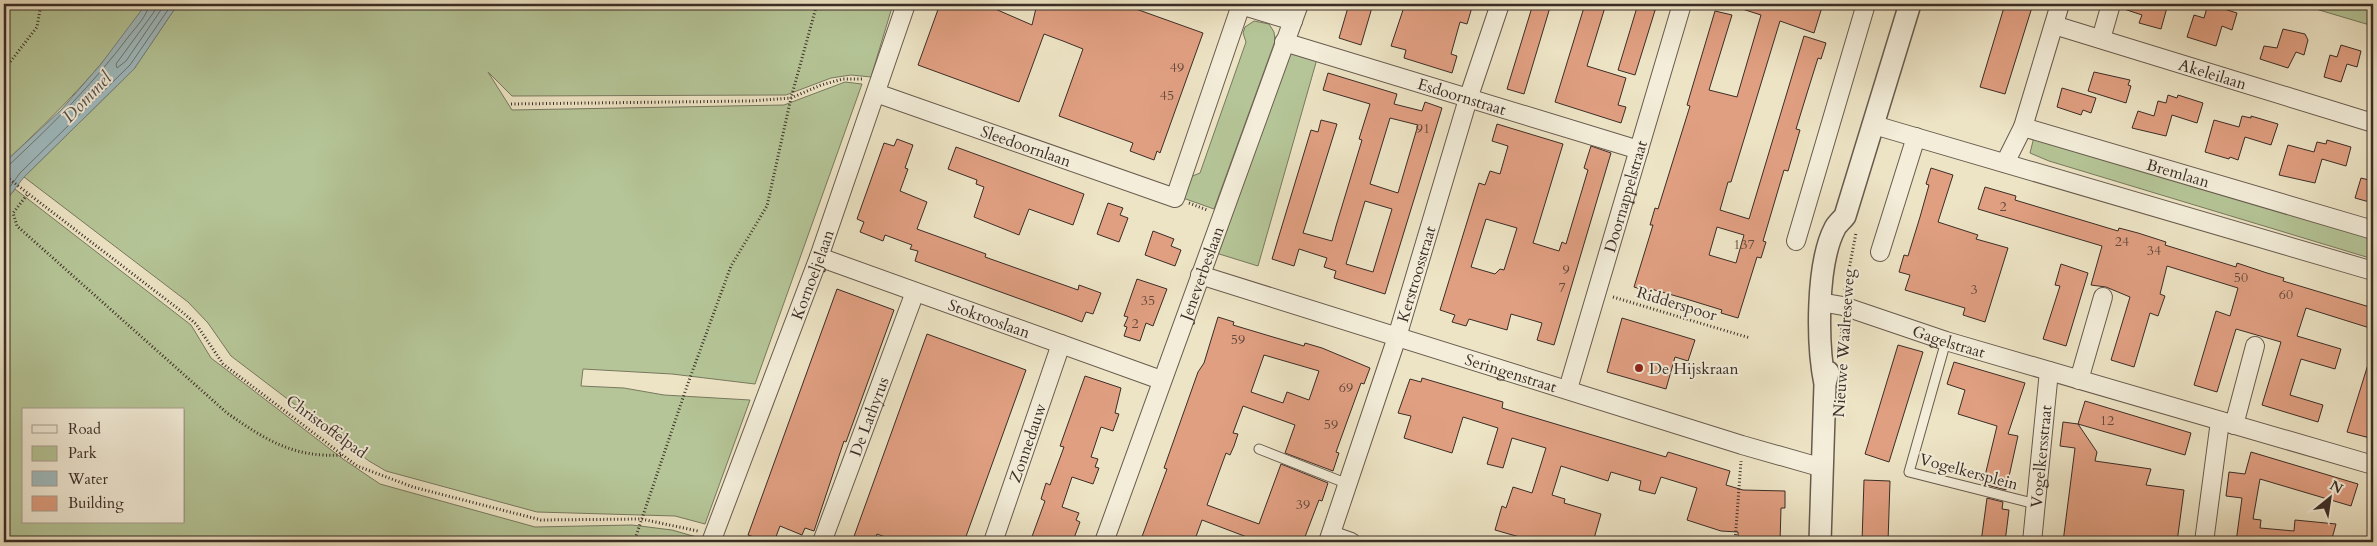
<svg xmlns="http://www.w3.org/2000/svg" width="2377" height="546" viewBox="0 0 2377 546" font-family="Cardo,serif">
<rect width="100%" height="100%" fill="#ede4c5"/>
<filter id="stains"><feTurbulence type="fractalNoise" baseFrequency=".004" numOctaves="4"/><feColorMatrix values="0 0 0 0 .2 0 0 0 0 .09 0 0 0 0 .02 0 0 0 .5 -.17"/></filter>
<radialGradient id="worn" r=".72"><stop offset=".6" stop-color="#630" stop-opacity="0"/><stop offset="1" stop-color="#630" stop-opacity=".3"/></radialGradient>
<path fill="#b5c597" stroke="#78795f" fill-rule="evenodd" d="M4 4H146C107 64 57 113 5 162Z
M178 4H893L871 77 851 75 831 78 786 95 512 96 488 72 512 110 784 105 845 82 862 84 755 384 672 374 583 369 581 386 624 388 664 395 750 400 705 524 675 516 537 512 386 471 369 461 231 356 208 323 188 302 24 177 134 69Z
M2299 4H2371L2373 5V26Z
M1254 21 1269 24 1274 32 1275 41 1214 209 1183 198 1190 177 1200 173 1246 42 1243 33 1245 27Z
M1290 51 1317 59 1258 266 1216 253Z
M2034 137 2373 238V259L2049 161 2030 153Z
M15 189 191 325 211 358 343 459 380 484 535 527 632 525 672 530 700 538 699 542H4V203ZM24 410H184V522H24Z"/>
<path fill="#9fbbc0" stroke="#778283" d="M146 4H178L134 69 24 177 4 203V163L61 110 101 64Z"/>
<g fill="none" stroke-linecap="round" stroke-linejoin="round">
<path stroke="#6d7474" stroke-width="1" d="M156 4 154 12 116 64 117 68 126 61 165 4
M4 166 9 165C53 124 93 84 129 36 136 27 148 15 149 4
M4 195 20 173 130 65 172 4"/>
</g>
<path fill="#e09f81" stroke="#3b2d27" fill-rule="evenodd" d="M940 4H995L993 8 1032 25 1037 4H1122L1203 33 1160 153 1157 151 1154 160 1130 151 1133 143 1059 116 1083 49 1063 41 1044 34 1019 102 918 65Z
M1349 4H1373L1361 45 1339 38Z
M1405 4H1473L1467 24 1460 22 1451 54 1457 56 1452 73 1404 58 1406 50 1391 46Z
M1533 4H1551L1524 94 1507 89Z
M1585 4H1606L1587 66 1626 78 1618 105 1626 107 1621 123 1555 102Z
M1638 4H1657L1635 75 1618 70Z
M1736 4H1823L1814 33 1780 21 1731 182H1728L1720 210 1749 219 1804 36 1826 43 1821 59 1818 58 1808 90 1796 129 1800 130 1788 171 1784 170 1763 241 1766 242 1761 258 1757 257 1738 318 1721 313 1722 310 1683 298 1651 289 1650 292 1634 287 1653 225H1650L1655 208 1658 209 1690 106 1687 105 1715 11 1732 15 1709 90 1737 97 1761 15 1736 7ZM1717 227 1744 235 1736 263 1709 255Z
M2005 4H2033L2005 94 1980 87Z
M2121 4H2168L2161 29 2139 23 2142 15 2121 8Z
M2208 4 2237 13 2232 30 2222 26 2216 46 2187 37 2194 15 2204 18Z
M2283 29 2305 34 2308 40 2304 55 2296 52 2288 68 2260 59 2264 46 2277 48Z
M2341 45 2361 51 2357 67 2347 64 2341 82 2324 77 2330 55 2337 57Z
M2094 72 2130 80 2128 85 2131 86 2126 103 2088 91Z
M1328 73 1397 94 1394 104 1422 111 1425 102 1442 108 1385 294 1334 278 1336 271 1324 267 1327 258 1299 249 1294 266 1272 259 1311 130 1318 132 1321 120 1337 124 1303 233 1332 241 1336 226 1362 140 1359 139 1370 104 1323 90ZM1390 118 1418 125 1398 193 1370 184ZM1365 201 1392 209 1373 272 1346 264Z
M2062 88 2096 98 2091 113 2083 110 2081 115 2057 107Z
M2168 95 2177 98 2178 95 2203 103 2197 123 2172 115 2166 136 2132 128 2138 111 2154 116 2158 101 2166 103Z
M2242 116 2251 118V116L2278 124 2271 145 2245 137 2238 160 2230 157 2229 159 2205 152 2214 120 2239 127Z
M1497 124 1563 144 1533 243 1559 251 1562 242 1566 244 1574 217 1588 170 1584 168 1591 146 1611 153 1554 345 1537 340 1542 323 1511 314 1507 330 1469 319 1466 326 1452 322 1455 315 1440 310 1479 183 1485 185 1490 171 1500 174 1508 146 1492 141ZM1486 219 1517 228 1504 270 1500 269 1495 274 1471 267Z
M897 139 913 145 905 168 908 169 900 191 927 202 917 229 986 254 985 257 1078 290 1079 285 1101 293 1093 314 1086 312 1082 322 1067 316 915 261 918 251 910 249 912 245 885 235 883 241 860 232 864 222 857 219 884 143 894 146Z
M2327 140 2351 147 2346 166 2322 159 2315 183 2279 175 2288 145 2314 152 2317 142 2326 144Z
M956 147 1084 194 1073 225 1029 209 1019 235 974 217 984 187 976 184 977 180 948 169Z
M1931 168 1953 175 1938 222 1978 235 1976 239 2008 248 1985 322 1963 315 1965 308 1905 290 1910 275 1899 272 1904 255 1908 256 1920 217 1929 185 1926 184Z
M2361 178 2373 181V203L2355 198Z
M1985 187 2016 196 2015 200 2118 231 2119 228 2138 233 2166 242 2165 245 2236 267 2237 263 2267 273 2284 278 2283 281 2373 308V329L2306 308 2297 336 2341 349 2335 369 2301 359 2290 395 2323 405 2318 422 2262 405 2281 342 2236 329 2217 392 2194 385 2216 311 2230 316 2238 288 2167 266 2160 294 2165 296 2158 316 2150 313 2134 367 2111 360 2130 297 2106 287 2091 285 2102 246 1978 209Z
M1108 203 1123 208 1120 215 1128 218 1119 242 1097 234Z
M1153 231 1174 239 1171 246 1181 250 1175 266 1145 255Z
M2061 264 2088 273 2066 346 2043 339 2060 286 2055 285Z
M1137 279 1167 289 1153 326 1146 323 1140 341 1124 336 1127 327 1124 326 1128 317 1124 316Z
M837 289 894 310 846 442 844 441 814 531 805 528 802 535 780 526 774 542H768L748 535Z
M1218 317 1234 322 1233 325 1273 337 1304 346 1305 343 1322 348 1370 368 1364 384 1361 383 1349 416 1336 452 1339 453 1333 471 1285 453 1295 425 1243 406 1233 433 1238 434 1234 446 1230 455 1226 453 1207 505 1259 524 1281 464 1328 483 1322 501 1319 500 1303 542H1260L1202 520 1194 542H1140L1167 469 1164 468 1198 372 1204 363ZM1264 355 1319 371 1309 400 1287 392 1283 403 1251 392Z
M1622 318 1695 340 1688 361 1675 357 1666 389 1607 372Z
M927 334 1026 370 964 542H899L877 534 874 542H852Z
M1898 345 1923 352 1889 462 1865 454Z
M2370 358H2373V428L2370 438 2347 432Z
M1954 362 2025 383 2008 434 2018 436 2006 490 1983 484 1997 426 1958 414 1965 390 1947 384Z
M1085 376 1121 388 1115 413 1119 414 1113 431 1101 427 1091 457 1098 459 1095 467 1099 468 1093 484 1072 477 1062 507 1079 513 1076 520 1080 522 1074 538 1070 537 1068 542 1050 537 1049 542H1030L1045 501 1041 499 1046 483 1050 485 1064 447 1060 446Z
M1422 378 1503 402 1502 408 1666 457 1668 452 1730 471 1726 485 1743 490 1785 491V508H1781L1780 542H1738V532L1721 531 1687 520 1697 488 1661 477 1655 494 1639 490 1641 481 1611 472 1608 481 1561 466 1552 495 1565 499 1564 503 1601 514 1593 542H1537L1495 530 1502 506 1506 508 1513 487 1532 493 1546 448 1512 438 1503 468 1487 464 1498 428 1463 417 1452 453 1404 438 1411 416 1398 413 1410 379 1421 382Z
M2085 401 2191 433 2185 455 2078 424Z
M2063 422 2078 424 2097 452 2095 461 2151 469 2146 485 2184 490 2177 542H2063L2075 448 2060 446Z
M2251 452 2358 484 2351 506 2260 479 2253 519 2261 520 2260 528 2294 531 2295 520 2336 524 2331 542H2236L2242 498 2226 496 2229 472 2245 474Z
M1864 480 1890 481 1888 542H1862Z
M1987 498 2003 502 2002 509 2009 510 2005 542H1981Z"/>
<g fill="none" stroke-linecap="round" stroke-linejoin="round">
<g stroke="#685b4e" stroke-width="11">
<path id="service" d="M1946 341 1909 472 2036 504
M1259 449 1348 484"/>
</g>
<g stroke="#685b4e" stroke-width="20">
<g id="minor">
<path d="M1237 4 1293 21"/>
<path id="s1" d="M2054 25 2373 123"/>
<path d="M2101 39 2111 4"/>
<path id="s2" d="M1284 42 1639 150"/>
<path id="s3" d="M876 93 1175 198 1241 5"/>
<path d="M1874 125 2373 271"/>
<path d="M2023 127 2060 4"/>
<path id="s4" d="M2005 163 2023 127 2373 230"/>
<path d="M1796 241 1866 4"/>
<path d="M1880 252 1916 137"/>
<path id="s5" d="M819 257 1161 380"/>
<path id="s6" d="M1200 275 1742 445 1823 468"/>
<path id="s7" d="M1820 302 1843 306 1946 341 2373 465"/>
<path d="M2079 380 2103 297"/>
<path id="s8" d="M1568 389 1682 4"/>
<path d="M2234 425 2255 346"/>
<path d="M1331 535 1351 542"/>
<path id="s9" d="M711 542 819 257 906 4"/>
<path id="s10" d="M822 542 915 292"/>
<path id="s11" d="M993 542 1061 344"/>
<path id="s12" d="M1104 542 1299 4"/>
<path id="s13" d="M1328 542 1397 337 1468 99 1500 4"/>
<path id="s14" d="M2032 542 2049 371"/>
<path d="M2204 542 2220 421"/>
</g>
</g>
<g stroke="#685b4e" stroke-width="24">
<path id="tertiary" d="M1825 384C1817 345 1816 264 1835 228 1837 224 1842 220 1845 216L1910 4
M1820 542 1825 384 1828 372"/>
</g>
<path stroke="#3b2d27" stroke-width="3" stroke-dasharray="1 2.5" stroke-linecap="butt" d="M4 70 37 27 41 4
M511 104 751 101 791 98 821 85 843 79H863
M4 175 181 311 196 324 223 364 357 466 413 487 541 520 641 519 698 531
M27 195 13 213 17 226 227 413C266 440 293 458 343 455
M1189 203 1207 210
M1845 290 1856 233
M1613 297 1750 338
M1841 340 1842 324
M634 542 687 386 731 266 767 206 791 98 817 4
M1735 542 1741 461"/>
<use href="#service" stroke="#f3edd9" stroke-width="9"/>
<use href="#minor" stroke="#f3edd9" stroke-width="18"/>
<use href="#tertiary" stroke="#f3edd9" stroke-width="21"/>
</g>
<circle fill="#8f2418" stroke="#f3edd9" stroke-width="2" cx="1639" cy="368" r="5"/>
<g text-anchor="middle" stroke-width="4" stroke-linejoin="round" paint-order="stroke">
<g font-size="14" fill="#644a3e">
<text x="1177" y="72">49</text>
<text x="1167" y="100">45</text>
<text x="1423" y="133">91</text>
<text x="2003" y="211">2</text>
<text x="2122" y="246">24</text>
<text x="1744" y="249">137</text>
<text x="2154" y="255">34</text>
<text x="1566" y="274">9</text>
<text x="2241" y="282">50</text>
<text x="1562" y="292">7</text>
<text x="1974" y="294">3</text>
<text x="2286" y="299">60</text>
<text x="1148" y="305">35</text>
<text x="1135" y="328">2</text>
<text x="1238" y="344">59</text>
<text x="1346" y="392">69</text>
<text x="2107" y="425">12</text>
<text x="1331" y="429">59</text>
<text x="1303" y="509">39</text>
</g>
<g font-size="16" fill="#3b2d27" stroke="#f3edd9">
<text dy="6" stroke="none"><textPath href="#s1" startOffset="166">Akeleilaan</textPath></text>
<text dy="6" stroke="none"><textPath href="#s2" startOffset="186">Esdoornstraat</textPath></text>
<text dy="6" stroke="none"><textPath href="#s3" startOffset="159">Sleedoornlaan</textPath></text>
<text dy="6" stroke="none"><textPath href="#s4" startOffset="202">Bremlaan</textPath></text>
<text dy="6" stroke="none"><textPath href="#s8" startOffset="201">Doornappelstraat</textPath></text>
<text dy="6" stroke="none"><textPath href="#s12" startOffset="286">Jeneverbeslaan</textPath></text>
<text dy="6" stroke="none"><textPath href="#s9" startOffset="286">Kornoeljelaan</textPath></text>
<text dy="6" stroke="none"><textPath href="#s13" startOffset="282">Kerstroosstraat</textPath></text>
<text transform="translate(1677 303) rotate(17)" y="6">Ridderspoor</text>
<text dy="6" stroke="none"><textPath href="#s5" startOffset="181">Stokrooslaan</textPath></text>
<text dy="6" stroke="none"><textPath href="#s7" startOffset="135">Gagelstraat</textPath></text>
<text transform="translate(1843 343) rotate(-86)" y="6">Nieuwe Waalreseweg</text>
<text dy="6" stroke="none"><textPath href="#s6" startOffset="326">Seringenstraat</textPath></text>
<text dy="6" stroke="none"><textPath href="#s10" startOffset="134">De Lathyrus</textPath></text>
<text transform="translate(327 426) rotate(36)" y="6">Christoffelpad</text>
<text dy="6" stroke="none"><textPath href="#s11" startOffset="105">Zonnedauw</textPath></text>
<text dy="6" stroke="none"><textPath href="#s14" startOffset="86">Vogelkersstraat</textPath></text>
<text transform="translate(1969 471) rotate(15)" y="6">Vogelkersplein</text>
</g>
<g font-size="16" fill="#3b2d27" stroke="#f3edd9" text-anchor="start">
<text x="1649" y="374">De Hijskraan</text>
</g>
<g font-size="18" font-style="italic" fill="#54504d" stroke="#f3edd9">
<text transform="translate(87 97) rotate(-46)" y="6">Dommel</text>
</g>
</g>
<rect width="2377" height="546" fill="none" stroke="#ede4c5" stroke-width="20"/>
<rect x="5" y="5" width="2367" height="536" fill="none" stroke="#3b2d27" stroke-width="2.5"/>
<rect x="10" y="10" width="2357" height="526" fill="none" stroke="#3b2d27"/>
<rect x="22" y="408" width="162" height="115" fill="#f3edd9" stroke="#a9a092"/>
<rect x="32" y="425" width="25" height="8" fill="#f3edd9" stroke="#a9a092"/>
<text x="68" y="434" font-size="15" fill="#3b2d27">Road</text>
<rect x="32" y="446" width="25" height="15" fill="#b5c597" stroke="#a9a092"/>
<text x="68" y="458" font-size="15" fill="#3b2d27">Park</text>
<rect x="32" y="471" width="25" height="15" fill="#9fbbc0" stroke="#a9a092"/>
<text x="68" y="484" font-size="15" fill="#3b2d27">Water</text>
<rect x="32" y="496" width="25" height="15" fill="#e09f81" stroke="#a9a092"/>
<text x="68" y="508" font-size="15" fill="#3b2d27">Building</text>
<g transform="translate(2330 498) rotate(30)" stroke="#f3edd9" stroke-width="4" paint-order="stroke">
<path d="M0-4L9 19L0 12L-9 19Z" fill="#3b2d27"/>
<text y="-8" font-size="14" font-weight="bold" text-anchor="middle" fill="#3b2d27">N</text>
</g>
<rect width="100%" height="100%" filter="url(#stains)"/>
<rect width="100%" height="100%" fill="url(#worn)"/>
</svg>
